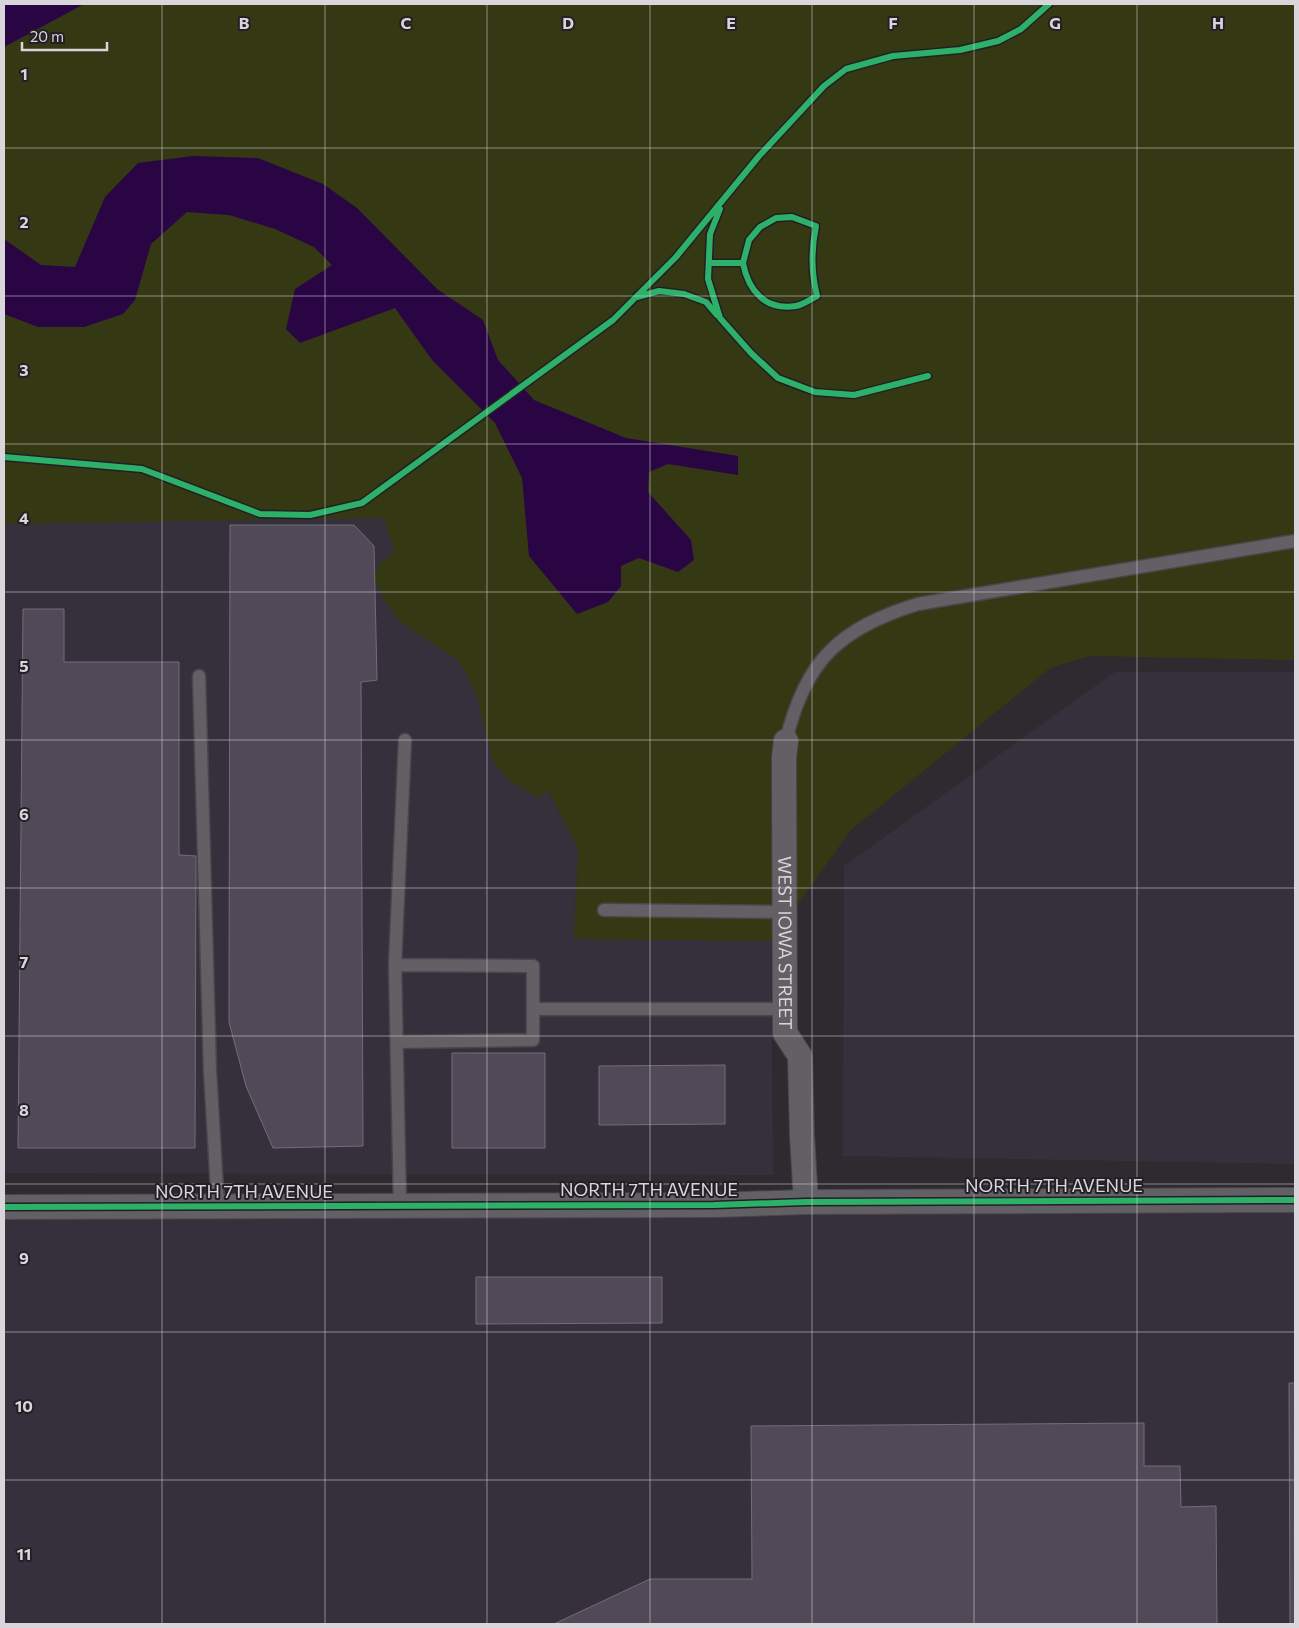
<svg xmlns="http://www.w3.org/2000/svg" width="1299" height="1628" viewBox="0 0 1299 1628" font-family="Commissioner,sans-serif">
<rect width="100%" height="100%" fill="#2d2b2f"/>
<path fill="#36303d" d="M383 517 412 599 467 635 578 849 574 939 771 941 773 1175 4 1173V524Z
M1115 672H1295V1164L843 1156 844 866Z
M1295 1206V1624H4V1211Z"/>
<path fill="#343913" d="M84 4H1295V660L1089 656 1050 668 851 830 771 941 574 939 578 849 548 790 539 798 508 780 493 762 477 697 463 667 456 659 398 620 383 598 374 579 380 564 395 551 383 518 4 524V47Z"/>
<path fill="#2a0543" d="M4 4H84L4 47Z
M193 156 258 158 323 184 357 208 437 289 483 320 498 360 534 400 626 438 738 456V475L668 464 649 472 648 492 691 540 694 560 678 572 639 558 621 566V586L608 602 577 614 529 556 522 478 495 423 432 360 395 308 300 343 286 329 295 289 332 265 314 247 275 229 229 215 187 212 151 244 135 300 123 314 84 327H38L4 314V239L41 265 75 267 105 197 138 163Z"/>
<path fill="#514958" stroke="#716f73" d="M230 525H354L374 546 377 680 361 682 363 1146 273 1148 246 1086 229 1022Z
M23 609H64V662H179V855L196 856 195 1148H18Z
M452 1053H545V1148H452Z
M725 1065V1124L599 1125V1066Z
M476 1277H662V1323L476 1324Z
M1289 1383H1295V1624H1290Z
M1144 1423V1466H1180L1181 1507 1216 1506 1217 1624H554L650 1579H752L751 1426Z"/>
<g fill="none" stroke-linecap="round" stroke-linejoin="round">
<g stroke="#48464b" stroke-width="15">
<path id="lane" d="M199 676 210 1071 218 1207
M786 741C805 660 840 628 918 604L1295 541
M604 910 785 912
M395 965 405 740
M533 1009H785
M397 1042 533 1040V966L395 965 400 1206"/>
</g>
<g stroke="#48464b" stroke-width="26">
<g id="street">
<path id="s1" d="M786 741 784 758 785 1033 800 1056 802 1135 806 1202"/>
<path d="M4 1207 714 1205 806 1202 1295 1200"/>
</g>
</g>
<path stroke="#5d5c5f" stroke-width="3" stroke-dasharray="5 2.5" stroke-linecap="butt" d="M709 263H743C748 290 765 311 796 306 803 305 811 299 817 296 811 272 811 250 816 226L792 217 776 218 760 227 749 240 743 263"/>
<use href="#lane" stroke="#626064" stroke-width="12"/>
<use href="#street" stroke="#626064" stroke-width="24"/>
<g stroke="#231f27" stroke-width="9">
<path id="cycleway" d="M720 209 710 234 708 279 720 318 751 353 778 378 815 392 854 395 928 376
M709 263H743C748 290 765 311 796 306 803 305 811 299 817 296 811 272 811 250 816 226L792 217 776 218 760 227 749 240 743 263
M637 297 659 291 684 294 706 302 717 315
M4 457 142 469 260 514 310 515 362 503 613 320 676 257 759 156 824 86 846 69 893 56 960 50 998 41 1021 29 1049 4
M4 1207 714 1205 806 1202 1295 1200"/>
</g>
<use href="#cycleway" stroke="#2db169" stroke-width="6"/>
</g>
<path fill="none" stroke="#d8d6db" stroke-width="1" stroke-opacity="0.55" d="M162 4V1624M325 4V1624M487 4V1624M650 4V1624M812 4V1624M974 4V1624M1137 4V1624M4 148H1295M4 296H1295M4 444H1295M4 592H1295M4 740H1295M4 888H1295M4 1036H1295M4 1184H1295M4 1332H1295M4 1480H1295"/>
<g text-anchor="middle" stroke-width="4" stroke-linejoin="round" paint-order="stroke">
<g font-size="18" fill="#d8d6db" stroke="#231f27">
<text dy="6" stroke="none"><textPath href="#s1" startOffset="202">WEST IOWA STREET</textPath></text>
<text x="1054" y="1192">NORTH 7TH AVENUE</text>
<text x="649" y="1196">NORTH 7TH AVENUE</text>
<text x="244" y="1198">NORTH 7TH AVENUE</text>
</g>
</g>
<g font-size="16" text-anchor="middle" font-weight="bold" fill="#d8d6db" stroke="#231f27" stroke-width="4" stroke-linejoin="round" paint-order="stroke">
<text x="244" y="29">B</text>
<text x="406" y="29">C</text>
<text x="568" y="29">D</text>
<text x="731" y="29">E</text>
<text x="893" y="29">F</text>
<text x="1055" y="29">G</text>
<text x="1218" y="29">H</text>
<text x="24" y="80">1</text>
<text x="24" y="228">2</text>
<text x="24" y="376">3</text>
<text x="24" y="524">4</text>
<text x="24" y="672">5</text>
<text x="24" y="820">6</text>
<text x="24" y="968">7</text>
<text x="24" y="1116">8</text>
<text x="24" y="1264">9</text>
<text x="24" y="1412">10</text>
<text x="24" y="1560">11</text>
</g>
<rect width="1299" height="1628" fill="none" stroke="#d8d6db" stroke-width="10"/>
<path d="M22 42v8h85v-8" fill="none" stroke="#d8d6db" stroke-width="2.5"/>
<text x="30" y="42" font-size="15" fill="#d8d6db" stroke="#231f27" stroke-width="4" paint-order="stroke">20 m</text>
</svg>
